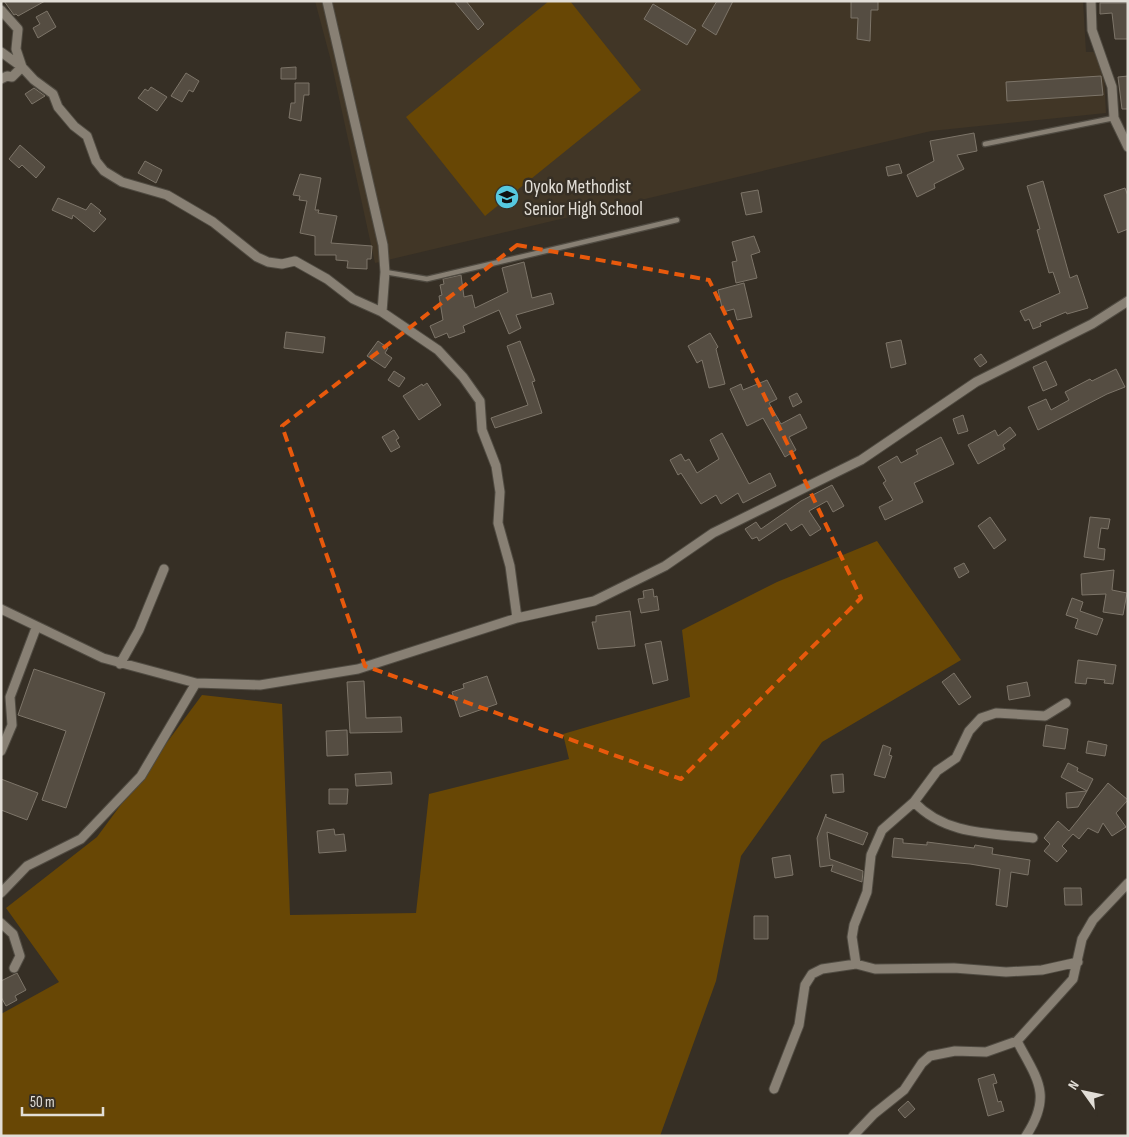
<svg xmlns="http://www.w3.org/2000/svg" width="1129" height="1137" viewBox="0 0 1129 1137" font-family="'Sofia Sans Condensed',sans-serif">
<rect width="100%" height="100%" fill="#362f25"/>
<path fill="#413626" d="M315 1H1083L1086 52H1094L1104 76 1106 113 931 131 375 263 331 61Z"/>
<path fill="#684705" d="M549 1H570L641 90 485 216 406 117Z
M877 541 961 660 822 742 741 856 716 981 660 1136H1V1014L59 982 6 908 97 837 202 695 282 704 290 915 416 913 429 794 569 759 563 734 690 697 682 630 777 582Z"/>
<path fill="#554d42" stroke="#7d7569" d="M4 1H45L18 16 16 14 14 15Z
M454 1H466L484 24 478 30Z
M717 1H733L716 35 702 26Z
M851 1H878V10H871L870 41 857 39 858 18H851Z
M1100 3H1128V39H1115L1112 13 1100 14Z
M653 4 696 30 687 45 644 19Z
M47 11 56 27 38 38 33 28 40 24 36 17Z
M296 67V79H281V68Z
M186 73 199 81 193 92 189 90 182 102 171 96Z
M1101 76 1103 95 1007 101 1006 82Z
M1128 76V109H1122L1118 77Z
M295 83H309V95H304L301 121 289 118 291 103H295Z
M151 87 167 97 157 111 138 98 145 89 148 91Z
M34 88 45 96 32 104 25 94Z
M974 133 977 151 957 155 964 169 934 184 935 188 917 197 907 175 934 161 930 141Z
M20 145 45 167 36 178 22 165 19 168 9 159Z
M145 161 162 170 156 183 138 173Z
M899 164 902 173 888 176 886 167Z
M300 174 321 178 315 210H319L318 213 337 216 331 243 372 246 371 259H367V269L347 268 348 261 336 260V255H315V236L300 233 307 201 299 200 300 196 293 195Z
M1043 181 1070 278 1077 275 1088 308 1067 314 1066 312 1040 323 1041 326 1033 329 1029 319 1025 321 1020 311 1060 293 1053 272 1049 273 1037 230 1040 229 1027 186Z
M1125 188 1128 196V229L1118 233 1104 195Z
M758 190 762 212 746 215 741 193Z
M58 198 86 210 91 203 101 211 99 213 106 219 94 232 73 215 72 219 52 210Z
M754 236 760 252 751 255 757 278 736 283 732 262 737 261 732 242Z
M524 262 532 298 551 293 554 304 516 315 521 328 509 334 499 310 463 326 465 332 449 338 447 333 435 338 430 326 443 320 439 296 442 295 440 285 444 284 443 279 461 275 464 297 472 295 475 308 508 292 502 268Z
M744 283 752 317 737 320 734 309 723 312 718 290Z
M286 332 325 337 323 353 284 348Z
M710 333 718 347 716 349 725 384 709 388 702 360 697 363 688 346Z
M901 340 906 364 891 368 886 343Z
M378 341 388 348 385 353 392 358 385 368 367 356Z
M520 341 535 381 532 382 542 413 495 428 491 418 528 405 507 346Z
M981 354 987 362 980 367 974 359Z
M1046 361 1057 385 1043 391 1033 367Z
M1116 369 1125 387 1107 394 1038 430 1028 407 1046 399 1051 410 1069 400 1065 392 1090 379 1092 381Z
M394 371 405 378 399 387 388 380Z
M767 380 777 399 769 403 781 424 800 414 807 428 789 437 796 450 785 457 763 418 747 426 730 389 741 384 743 390Z
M427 383 441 405 419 420 403 396 422 384 423 386Z
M797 393 802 402 793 407 789 397Z
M963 415 968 431 958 434 953 419Z
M1010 427 1016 435 1003 445 1005 449 978 464 968 445 995 430 998 436Z
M394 430 399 438 396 440 400 447 391 452 382 437Z
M722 433 749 484 770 473 776 486 743 503 738 493 721 504 716 495 701 504 681 473 678 475 670 460 681 454 685 461 689 459 697 473 719 459 710 440Z
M941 437 954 464 914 483 923 502 885 520 879 507 893 500 883 483 886 481 878 467 897 456 901 463 918 454 916 450Z
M832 485 844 506 833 512 827 501 809 511 821 529 810 536 802 524 791 531 786 523 759 541 757 537 752 539 745 529 756 522 761 529 801 501Z
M990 517 1006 540 994 549 978 526Z
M1090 517 1110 519 1108 529 1101 528 1098 548 1105 549 1104 560 1084 557Z
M964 563 969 572 959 578 954 568Z
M1114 570 1112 590 1127 593 1123 615 1103 612 1106 594 1082 595 1081 574Z
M653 589 654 597 657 596 659 610 641 613 638 599 644 598 643 591Z
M1072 598 1083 602 1080 611 1103 619 1097 635 1075 628 1078 619 1066 615Z
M630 611 635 646 598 649 592 622H596V616Z
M661 641 668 680 653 684 645 644Z
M1078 660 1116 665 1113 684 1104 683 1105 680 1087 678 1086 684 1075 683Z
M34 669 105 693 66 808 42 800 66 731 18 715Z
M954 673 971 697 959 705 942 682Z
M487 676 497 704 460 717 452 692 464 688 463 684Z
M364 681 366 718 401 717 402 732 350 733 347 682Z
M1027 682 1030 696 1009 700 1007 686Z
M1046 725 1068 729 1065 749 1043 746Z
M347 730 348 755 327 756 326 731Z
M1088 741 1107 745 1105 756 1086 753Z
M883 745 891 748 889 755 892 756 885 778 874 775Z
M1068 763 1078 768 1077 771 1093 779 1087 791 1061 777Z
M391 772 392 784 356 786 355 774Z
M843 774 844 792 833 793 831 775Z
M1 779 38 793 27 820 1 810Z
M1108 783 1128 800 1116 813 1126 827 1112 836 1103 823 1098 833 1088 828 1079 839 1073 834 1062 846 1067 851 1057 862 1044 851 1050 844 1044 838 1058 821 1069 831Z
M329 789H348L347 804H329Z
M1087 791 1078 807 1067 808 1066 793Z
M826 814V817L868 833 863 845 827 832 830 859 863 871 862 882 831 871 833 865 820 867 817 838Z
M334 829 335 835 344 834 346 851 319 853 317 831Z
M894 838 903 839V843L927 845V842L974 848 975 845 993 848 992 854 1030 860 1028 875 1011 872 1007 907 996 905 1000 869 970 864 892 857Z
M790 855 793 875 775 878 772 858Z
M1064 888H1081L1082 905H1065Z
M754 916H768V939H754Z
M17 973 26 990 15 996 17 1000 6 1006 1 997V981Z
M994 1074 997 1083 993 1084 998 1102 1001 1101 1004 1111 988 1116 978 1079Z
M908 1101 915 1109 905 1118 898 1110Z"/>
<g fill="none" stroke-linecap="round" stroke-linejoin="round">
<g stroke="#504b42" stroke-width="7">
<path id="service" d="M985 144 1114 118
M385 272 427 279 677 220"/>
</g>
<g stroke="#504b42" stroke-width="11">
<path id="minor" d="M327 1 383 245 385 272 382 312
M1091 1 1092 30 1112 87 1114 118 1128 147
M1 10 18 29 16 49 22 67 34 80 53 94 58 107 74 126 87 136 96 161 104 171 122 182 167 195 213 222 257 257 268 262 282 264 295 261 327 279 353 299 382 312 438 350 463 377 480 401 482 430 496 466 500 492 498 523 510 566 517 618
M1 52 22 67 12 77 7 76 1 79
M1 609 103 658 196 683 260 685 358 669 517 618 594 601 665 566 713 533 861 460 976 382 1092 324 1128 301
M120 664 139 630 164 569
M1066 703 1045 716 996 713 981 718 969 731 956 758 937 771 914 802 882 830 871 855 867 892 854 925 852 937 856 964 875 969 954 968 1006 972 1042 970 1078 962
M1 751 12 725 10 697 36 628
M914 802C945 835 990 833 1033 838
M1 893 27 866 81 839 141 776 196 683
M1 923 13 934 20 956 14 968
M1017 1041C1037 1079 1053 1095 1026 1136
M774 1089 799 1025 805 985 812 974 822 969 856 964
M853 1136 874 1114 904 1090 922 1063 930 1056 955 1051 986 1052 1017 1041 1073 979 1082 939 1093 920 1128 883"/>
</g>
<use href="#service" stroke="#888074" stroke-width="4.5"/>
<use href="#minor" stroke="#888074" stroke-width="9"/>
</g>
<path fill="none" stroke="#e8590c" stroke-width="4" stroke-dasharray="10 6" stroke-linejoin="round" d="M517 245 709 280 861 598 681 779 365 666 282 426Z"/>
<defs>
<g id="school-disc" transform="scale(1.25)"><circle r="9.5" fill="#56c9e0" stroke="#362f25"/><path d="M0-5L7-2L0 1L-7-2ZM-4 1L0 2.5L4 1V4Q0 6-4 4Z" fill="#111"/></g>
</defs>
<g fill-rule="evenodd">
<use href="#school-disc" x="507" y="197"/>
</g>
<g text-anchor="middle" stroke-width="5" stroke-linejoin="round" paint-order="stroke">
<g font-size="19" fill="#e2ded7" stroke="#362f25" text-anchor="start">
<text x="524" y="193">Oyoko Methodist<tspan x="524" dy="22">Senior High School</tspan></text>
</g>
</g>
<rect width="1129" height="1137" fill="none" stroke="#e2ded7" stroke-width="5"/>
<g transform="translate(1084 1092) rotate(303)" stroke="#362f25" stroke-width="4" paint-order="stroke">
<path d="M0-4L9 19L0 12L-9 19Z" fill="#e2ded7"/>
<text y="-8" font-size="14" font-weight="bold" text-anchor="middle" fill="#e2ded7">N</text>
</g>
<path d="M22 1107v8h81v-8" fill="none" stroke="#e2ded7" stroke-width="2.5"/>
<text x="30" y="1107" font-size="15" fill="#e2ded7" stroke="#362f25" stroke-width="4" paint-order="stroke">50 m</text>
</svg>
